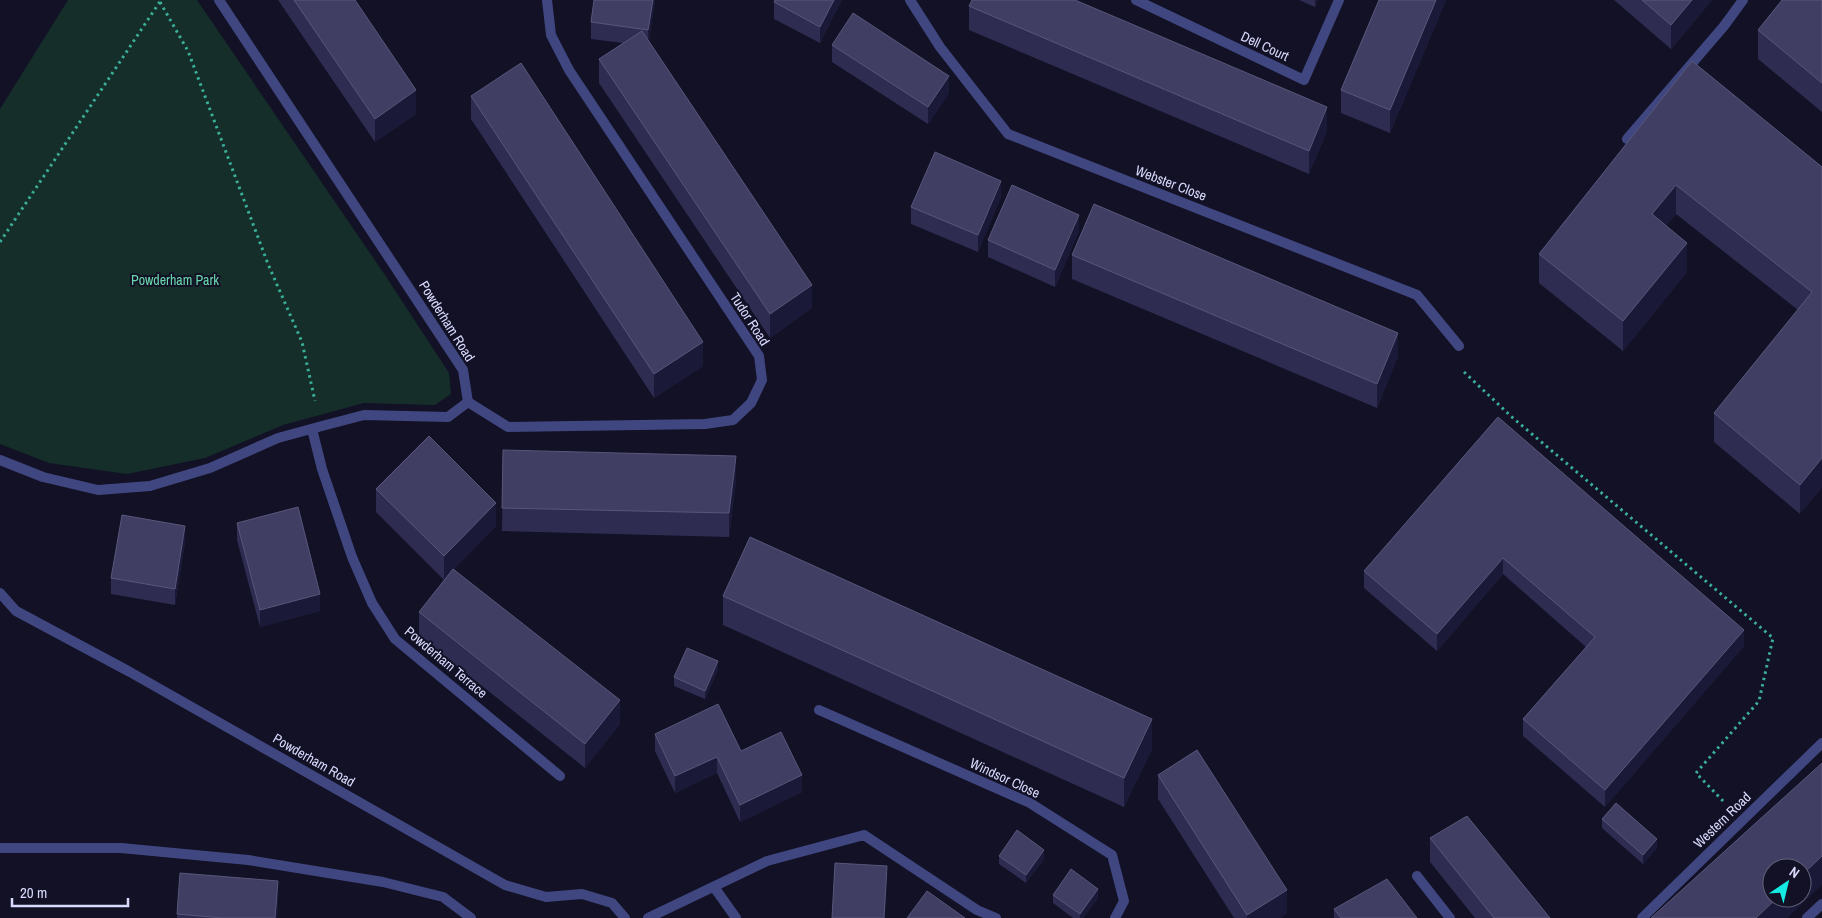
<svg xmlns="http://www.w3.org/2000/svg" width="1822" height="918" viewBox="0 0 1822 918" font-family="'Archivo Narrow',sans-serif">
<rect width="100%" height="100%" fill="#121125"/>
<path fill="#152e2a" d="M68 0H197L385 275 449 373 451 394 435 405 364 403 283 425 205 458 127 474 49 463 0 444V109Z"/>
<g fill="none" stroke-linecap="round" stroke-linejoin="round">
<path stroke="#3aae97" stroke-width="3" stroke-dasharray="2.5 4" stroke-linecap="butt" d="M160 2 188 51 268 264 302 342 315 401
M0 242 161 0
M1464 372 1513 418 1773 638 1759 701 1696 773 1724 802"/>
<path stroke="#404780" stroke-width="10" d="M1807 918 1822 904"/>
<path stroke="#404780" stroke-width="10" d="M219 0 463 370 468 402
M910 0 940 47 1008 134 1417 295 1459 346
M1136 0 1304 80 1339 0
M1627 139 1724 26 1743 0
M468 402 508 427 705 424 733 420 751 403 762 380 759 356 569 70 551 35 547 0
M312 429 322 469 352 557 372 603 395 639 560 776
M0 460 43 477 98 490 150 486 210 468 278 438 322 426 364 415 448 417 468 402
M0 593 16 611 130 672 505 885 546 897 582 894 612 903 625 918
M819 710 1030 803 1112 855 1124 901 1115 918
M0 848H121L248 860 383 882 443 897 471 918
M1417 876 1450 918
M714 887 736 918
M648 918 767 861 864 835 977 910 996 918
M1642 918 1822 743"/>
</g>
<path fill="#2e2c51" d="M278 0H355L416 114 375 142Z
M655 0 649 41 812 308 770 338 599 83V59L623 43 591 39V22Z
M842 0 820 43 774 19V2Z
M1299 0H1318L1315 7Z
M1379 0H1446L1390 133 1341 113V90Z
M1614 0H1712L1671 49Z
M1822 0V112L1758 59V30Z
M969 6 1327 131 1309 174 969 30Z
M832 45 949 93 928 124 832 62Z
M1692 61 1822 167 1800 514 1714 442V413L1798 310 1676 214 1666 226 1687 272 1623 351 1539 283V254Z
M471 96 703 366 654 398 471 119Z
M1001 197 978 252 911 224V207Z
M1079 231 1055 287 988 257V240Z
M1072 255 1398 356 1377 408 1072 279Z
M1498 417 1744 646 1605 807 1523 736V719L1586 647 1503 574 1437 651 1364 588V571Z
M503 450 736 480 729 537 502 531Z
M376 489 496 526 454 569 620 724 585 768 419 636V612L449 574 444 580 376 512Z
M237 523 320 611 260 627 237 540Z
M185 542 175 605 111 594V578Z
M723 596 1152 749 1124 807 723 625Z
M718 670 705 699 674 686V677Z
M655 734 741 751 802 792 740 822 717 773 675 793 655 751Z
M1158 775 1287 913 1280 918H1234L1158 799Z
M1602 819 1657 848 1643 864 1602 828Z
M1430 838 1550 918H1475L1430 862Z
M999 856 1044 859 1026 883 999 864Z
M1053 895 1098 898 1083 918H1073L1053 903Z
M278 898 277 918H177V914Z
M1334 909 1417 918H1334Z"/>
<path fill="#1b1938" d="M653 0H655L648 47V30Z
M834 0H842L820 43V27Z
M1315 0H1318L1315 7Z
M1436 0H1446L1390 133V110Z
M1692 0H1712L1671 49V25Z
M949 76V93L928 124V107Z
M416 90V114L375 142V119Z
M1327 107V131L1309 174V151Z
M1001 181V197L978 252V235Z
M1676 185V214L1652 243V214Z
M1079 215V231L1055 287V270Z
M1687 243V272L1623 351V321Z
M812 285V308L770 338V314Z
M1398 333V356L1377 408V384Z
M703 342V366L654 398V374Z
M736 456V480L729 537V513Z
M1822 458V488L1800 514V485Z
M496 503V526L444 580V556Z
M185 526V542L175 605V589Z
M1503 558V574L1437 651V634Z
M320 594V611L260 627V610Z
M1744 630V646L1605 807V790Z
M718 661V670L705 699V691Z
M620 700V724L585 768V744Z
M1152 719V749L1124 807V778Z
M717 757V773L675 793V776Z
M802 775V792L740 822V805Z
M1657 839V848L1643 864V855Z
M1044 850V859L1026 883V875Z
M1822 856V885L1787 918H1756L1777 898H1802V875Z
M887 866V882L885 918H884Z
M278 881V898L277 918H275Z
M1098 889V898L1083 918H1080V914Z
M1287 890V913L1280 918H1247V915Z"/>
<path fill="#403f63" stroke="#58577b" d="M294 0H355L416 90 375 119Z
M594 0H653L648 30 591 22Z
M775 0H834L820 27 774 2Z
M972 0H1075L1327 107 1309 151 969 6Z
M1379 0H1436L1390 110 1341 90Z
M1642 0H1692L1671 25Z
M1782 0H1822V83L1758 30Z
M853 13 949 76 928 107 832 45Z
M642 31 812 285 770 314 599 59Z
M1692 61 1822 167V458L1800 485 1714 413 1812 292 1676 185 1652 214 1687 243 1623 321 1539 254Z
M521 63 703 342 654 374 471 96Z
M935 152 1001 181 978 235 911 207Z
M1012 185 1079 215 1055 270 988 240Z
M1094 204 1398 333 1377 384 1072 255Z
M1498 417 1744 630 1605 790 1523 719 1595 637 1503 558 1437 634 1364 571Z
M429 436 496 503 444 556 376 489Z
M503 450 736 456 729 513 502 508Z
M298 507 320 594 260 610 237 523Z
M122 515 185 526 175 589 111 578Z
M750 537 1152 719 1124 778 723 596Z
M453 569 620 700 585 744 419 612Z
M687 648 718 661 705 691 674 677Z
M718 704 741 751 781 732 802 775 740 805 717 757 675 776 655 734Z
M1197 750 1287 890 1247 915 1158 775Z
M1822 763V856L1802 875V868H1772V898H1777L1756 918H1651Z
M1616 803 1657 839 1643 855 1602 819Z
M1467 816 1550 918H1494L1430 838Z
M1017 830 1044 850 1026 875 999 856Z
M835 863 887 866 884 918H832Z
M1071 869 1098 889 1080 914 1053 895Z
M180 873 278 881 275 918H223L177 914Z
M1387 879 1417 918H1341L1334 909Z
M927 891 965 918H907Z"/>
<g text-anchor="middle" stroke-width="4" stroke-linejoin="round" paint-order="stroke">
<g font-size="14" fill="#d8d9fc" stroke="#121125">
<text transform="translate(1265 46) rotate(25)" y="5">Dell Court</text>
<text transform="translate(1171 183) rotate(21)" y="5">Webster Close</text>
<text transform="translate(750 319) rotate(57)" y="5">Tudor Road</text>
<text transform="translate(447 321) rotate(58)" y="5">Powderham Road</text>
<text transform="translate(446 662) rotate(40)" y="5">Powderham Terrace</text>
<text transform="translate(314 760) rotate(30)" y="5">Powderham Road</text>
<text transform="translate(1005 778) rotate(25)" y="5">Windsor Close</text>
<text transform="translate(1722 820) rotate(-44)" y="5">Western Road</text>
</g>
<g font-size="14" fill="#6ad6ac" stroke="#121125">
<text x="175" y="285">Powderham Park</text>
</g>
</g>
<g transform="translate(1787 883) rotate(35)"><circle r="24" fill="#121125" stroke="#61617b"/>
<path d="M0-4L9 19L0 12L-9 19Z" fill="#15ebe2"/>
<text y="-8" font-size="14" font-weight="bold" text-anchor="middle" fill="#d8d9fc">N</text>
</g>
<path d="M12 898v8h116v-8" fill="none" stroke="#d8d9fc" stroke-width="2.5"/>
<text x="20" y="898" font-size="15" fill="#d8d9fc" stroke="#121125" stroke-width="4" paint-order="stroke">20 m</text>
</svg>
